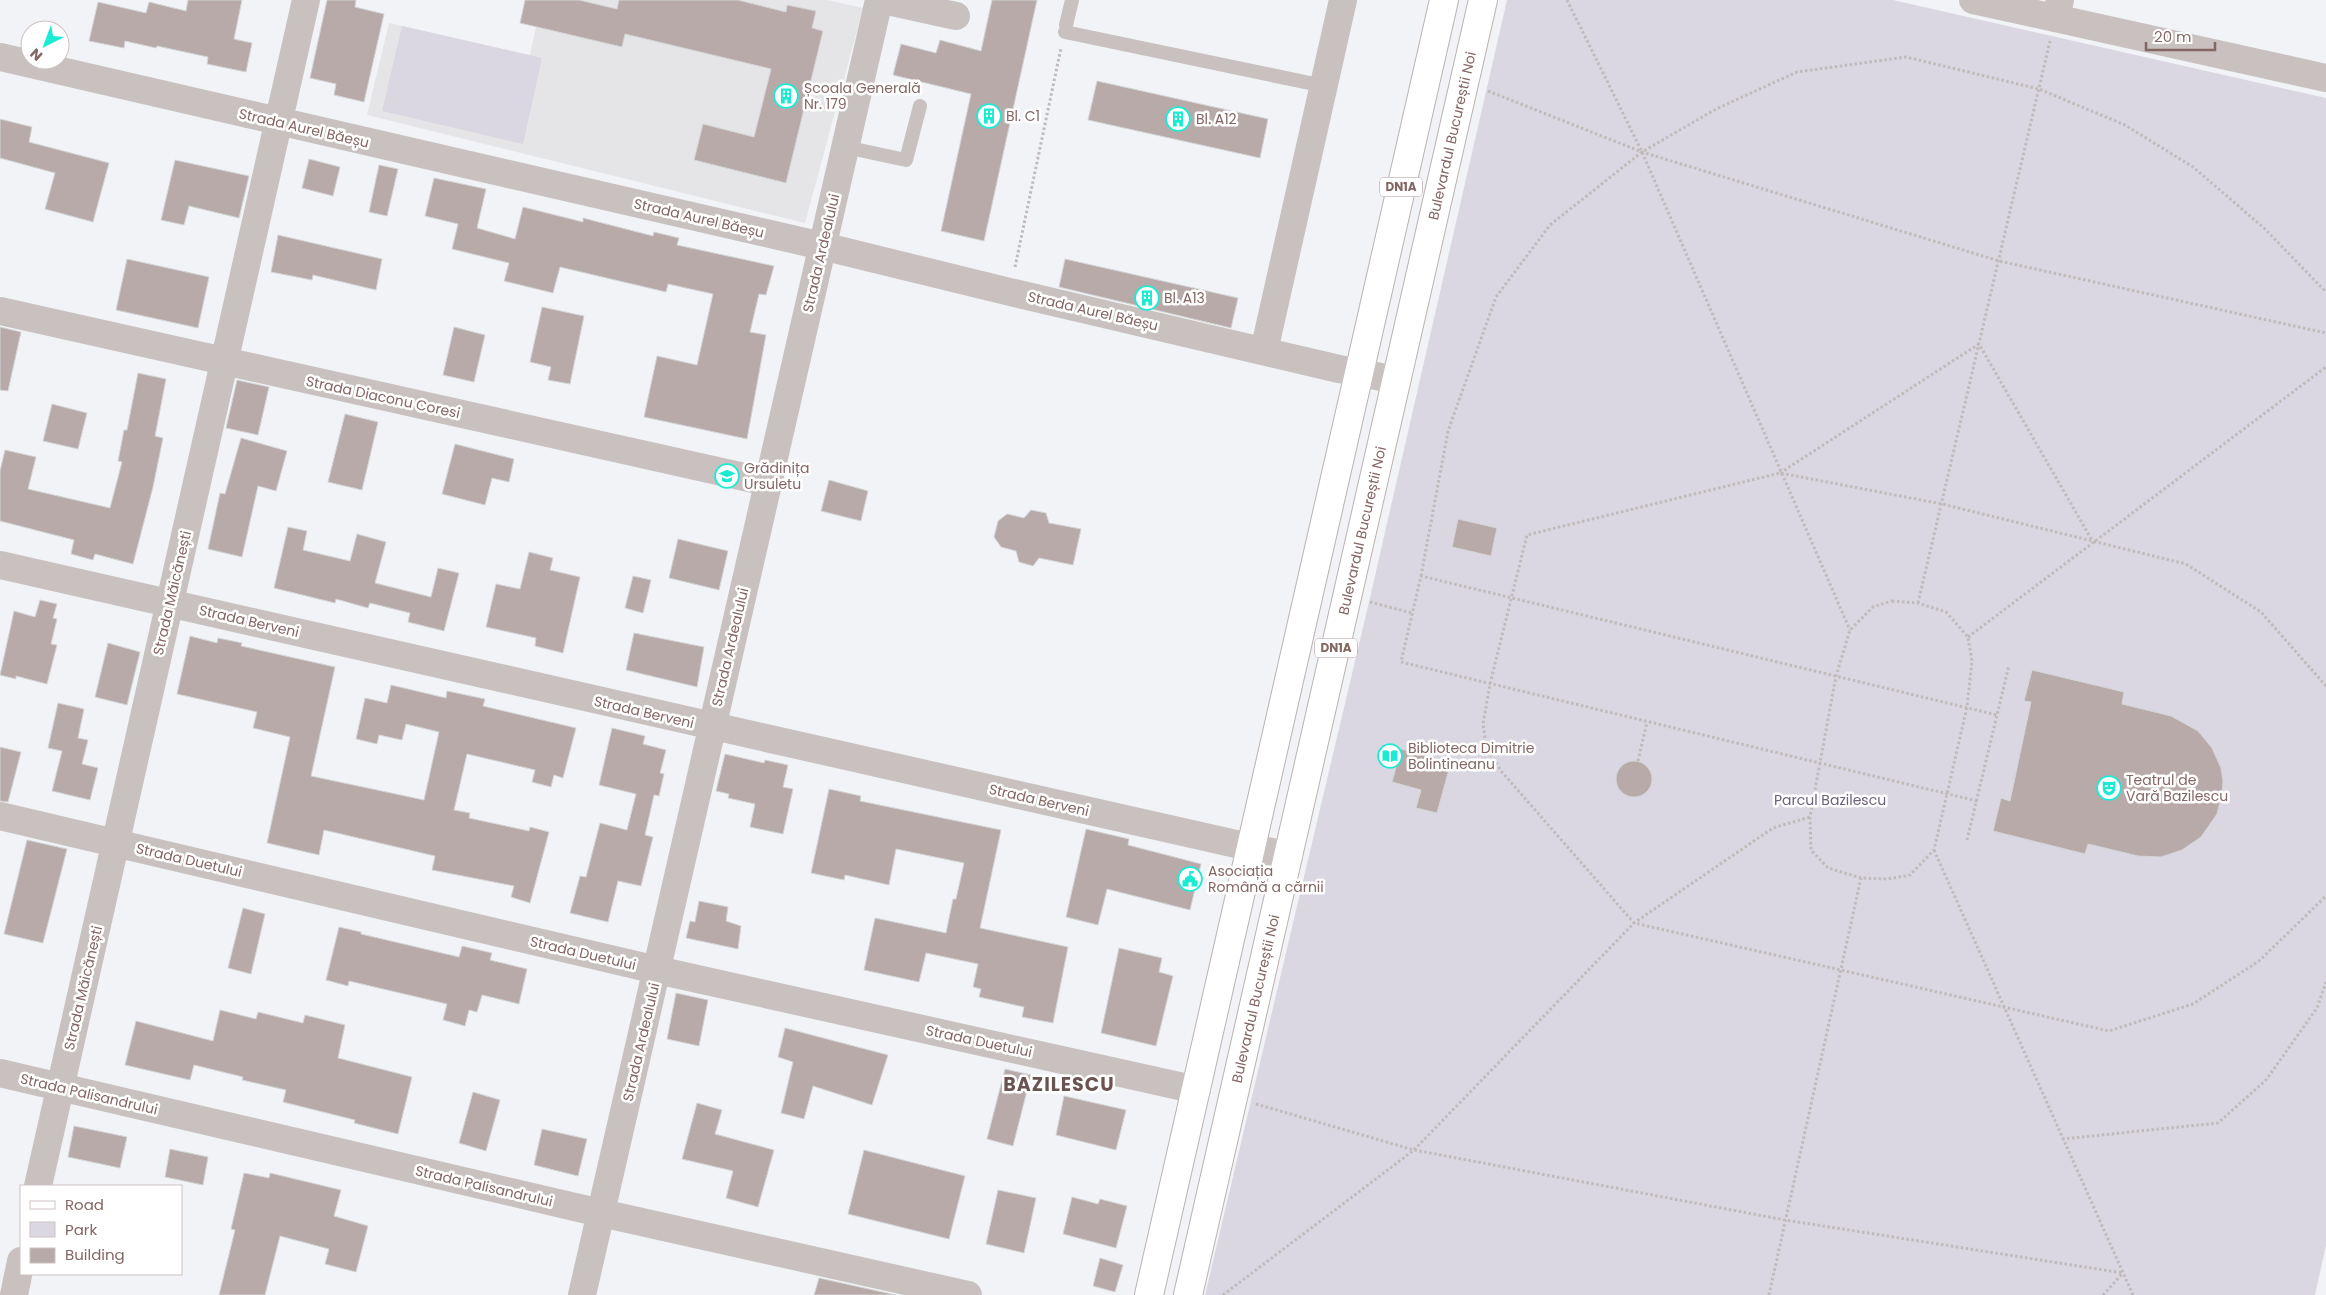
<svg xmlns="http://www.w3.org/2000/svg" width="2326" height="1295" viewBox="0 0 2326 1295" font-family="Poppins,sans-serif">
<rect width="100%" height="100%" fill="#f1f3f6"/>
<path fill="#e5e4e6" d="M542 0H827L863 8 805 223 367 115 389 23 530 55Z"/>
<path fill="#dad7e2" d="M1507 0H1893L2326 98V1245L2315 1295H1205L1369 602Z
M402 26 542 58 523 144 382 111Z"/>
<path fill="#b7aaa9" stroke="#d4d5d7" d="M188 0H242L234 39 252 43 246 72 207 64 208 57 157 46 156 48 125 41 124 48 89 41 98 2 146 13 149 2 186 11Z
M327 0H356L355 7 384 14 364 102 334 95 336 84 310 78Z
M525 0H579L617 9 619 0H738L786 12 787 5 816 11 812 28 823 31 786 183 694 160 703 124 754 137 771 69 625 34 622 47 520 23Z
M992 0H1037L984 241 941 231 971 94 893 75 901 44 936 53 940 40 981 51Z
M1097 81 1268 119 1260 158 1088 120Z
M0 119 32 127 29 142 109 163 93 222 45 209 55 173 0 158Z
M309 159 340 167 333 196 302 188Z
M175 160 249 176 239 218 189 206 184 225 161 220Z
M379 165 398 169 387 216 369 212Z
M434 178 486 189 477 228 515 239 523 207 583 222V218L653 236 654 232 679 238 677 245 774 266 766 295 759 294 750 332 766 335 747 439 644 417 657 356 697 365 713 294 668 284 666 292 560 267 553 293 504 281 509 263 452 249 458 224 425 216Z
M278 235 382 259 376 290 313 275 312 280 271 272Z
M127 259 209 277 198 328 116 310Z
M1065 259 1238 298 1231 328 1059 287Z
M542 307 584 316 570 384 548 380 551 367 530 362Z
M0 327 21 332 8 391 0 390Z
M454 327 485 335 474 382 443 375Z
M138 373 166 379 155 436 163 438 153 487 133 564 95 554 93 560 71 554 74 540 0 521V471L5 450 36 457 28 489 110 508 122 462 118 461 124 430H127Z
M237 380 269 387 258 435 226 428Z
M52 404 87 413 78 449 43 441Z
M345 414 378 422 362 490 328 482Z
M241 438 287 451 276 491 258 486 242 557 208 549 220 493 225 494Z
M455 444 514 459 509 482 492 478 485 505 442 494Z
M829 480 868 491 861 521 821 511Z
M1031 510 1046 513 1049 523 1081 529 1073 565 1039 558 1033 566 1019 562 1016 551 1001 547 994 537 998 521 1007 514 1024 518Z
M1458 519 1497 528 1491 556 1452 547Z
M288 527 307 531 303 550 350 561 357 534 386 542 375 583 431 597 438 568 459 573 444 631 408 622 410 613 370 603 368 608 336 599 335 603 274 588Z
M678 539 728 551 719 590 669 578Z
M529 552 553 558 550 570 580 577 563 653 535 646 536 638 486 627 496 584 520 589Z
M633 576 651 580 643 613 625 608Z
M40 600 57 604 53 618 57 619 51 644 57 645 47 684 16 676V679L0 675 14 611 35 617Z
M634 633 704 647 697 687 626 670Z
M190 636 217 643 218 638 242 643 241 646 335 667 311 776 424 800 439 732 406 724 402 740 379 735 377 744 356 739 365 698 387 703 391 685 446 698 447 691 485 699 483 706 576 728 563 778 554 775 551 787 532 782 535 770 467 754 454 810 470 813 469 818 529 831 530 827 549 832 530 903 511 897 514 886 432 870 435 856 324 830 319 855 267 843 290 737 253 728 257 712 177 694Z
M108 643 140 652 127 705 95 697Z
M2032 670 2124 692 2122 704 2171 716 2198 731 2212 748 2221 768 2223 781 2222 794 2217 814 2201 837 2182 850 2161 857 2138 856 2088 844 2085 854 1993 831 2001 798 2010 801 2031 702 2024 701Z
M58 703 84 709 78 738 88 740 82 764 98 768 90 800 52 791 62 751 48 748Z
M612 728 645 736 643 744 666 750 660 773 664 774 659 796 654 795 645 835 653 837 641 886 618 881 608 922 570 913 580 876 586 877 600 823 627 830 636 794 599 785Z
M0 747 21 752 8 802 0 801Z
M1401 749 1451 762 1437 813 1416 808 1421 790 1392 782Z
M725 754 764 763 765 760 788 765 783 787 793 789 783 834 750 827 755 804 728 798 729 794 716 791Z
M1616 779a18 18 0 1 1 36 0a18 18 0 1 1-36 0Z
M829 789 861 796 860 801 1001 830 980 928 1068 947 1053 1023 1022 1017 1024 1007 979 997 981 989 973 987 978 964 926 953 919 982 864 970 875 918 946 933 953 899H956L964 863 896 849 889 885 845 875 844 880 811 873Z
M1086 829 1129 839 1128 845 1201 864 1190 910 1107 889 1098 925 1066 917Z
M27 840 67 849 43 943 4 934Z
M699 901 728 907 726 921 741 926 738 949 686 938 690 921 695 922Z
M243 908 265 914 251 974 228 968Z
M339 927 361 932V934L459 957 462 946 492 953 490 960 527 969 519 1004 482 995 477 1012 469 1010 465 1026 443 1020 447 1004 349 981 348 986 326 980Z
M1119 948 1162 958 1159 972 1173 976 1156 1046 1101 1033Z
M676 993 708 1000 699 1046 667 1039Z
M220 1010 256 1019 258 1012 303 1023 305 1015 345 1025 338 1058 412 1077 398 1134 354 1123 355 1120 283 1102 286 1090 242 1080 243 1077 194 1065 190 1080 125 1065 136 1021 213 1041Z
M785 1028 888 1055 872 1105 813 1086 804 1119 781 1113 793 1062 778 1057Z
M1005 1069 1031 1075 1013 1146 987 1139Z
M473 1092 500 1100 486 1151 459 1143Z
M1064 1096 1126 1110 1116 1150 1056 1135Z
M697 1103 722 1110 715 1134 774 1150 758 1207 726 1198 733 1171 682 1159Z
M74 1126 127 1137 120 1168 68 1157Z
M542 1129 587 1139 578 1176 534 1165Z
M170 1149 208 1157 203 1185 165 1177Z
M864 1150 965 1176 949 1239 848 1214Z
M244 1173 269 1178 270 1173 341 1190 334 1216 368 1226 356 1272 325 1264 329 1249 280 1236 265 1295H219L235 1230 231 1229Z
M998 1190 1036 1198 1024 1253 986 1244Z
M1072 1197 1098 1204 1100 1199 1127 1206 1116 1248 1063 1234Z
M1100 1258 1123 1265 1115 1292 1093 1286Z
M819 1278 896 1295H814Z"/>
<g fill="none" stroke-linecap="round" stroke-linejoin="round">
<g stroke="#bbb2b1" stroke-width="30">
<g id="primary">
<path d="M1149 1295 1444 0"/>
<path id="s1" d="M1188 1295 1483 0"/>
</g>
</g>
<path stroke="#c0bbba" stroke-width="3" stroke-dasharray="2.5 2.5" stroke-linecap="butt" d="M1567 0 1642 152 1850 630
M1488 91 1642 152 1999 261 2326 333
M1015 267 1061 48
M1780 473 1979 344 2093 542
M1421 576 1448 431 1496 297 1550 225 1642 152 1716 109 1797 72 1906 57 2039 89 2125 125 2193 167 2264 228 2326 292
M1892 601 1918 603 1946 612 1968 637 1972 661 1967 707 1934 850 1910 875 1887 879 1861 878 1828 868 1811 850 1810 817 1836 676 1850 630 1873 607Z
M1370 602 1412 613
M1918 603 2050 41
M1968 637 2326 367
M2326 686 2261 612 2186 564 1942 504 1780 473 1527 535 1490 684 1483 724 1486 746 1501 771 1634 923 2109 1031 2193 1004 2259 961 2326 896
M1638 761 1647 722
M1977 801 1401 662 1421 576 1997 715
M1967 840 2009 665
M1934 850 2133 1295
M1256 1104 1414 1150 1785 1220 2123 1273
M2062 1139 2218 1123 2266 1080 2317 1008 2326 982
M1223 1295 1414 1150 1634 923 1773 828 1810 817
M1769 1295 1861 878
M2103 1295 2123 1273"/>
<path stroke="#c8c1c0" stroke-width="14" d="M1066 25 1072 0
M1065 32 1324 86
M845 147 906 160 920 106"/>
<path stroke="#c8c1c0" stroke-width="28" d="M883 0 956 16
M2056 18 2060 0
M0 57 822 246 1010 292 1339 369 1397 380
M0 311 767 482
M1264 351 1343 0
M0 565 1289 856
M0 816 657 970 1197 1090
M0 1073 579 1208 968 1295
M38 1186 306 0
M14 1295 21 1261
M582 1295 879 0"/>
<path stroke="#c8c1c0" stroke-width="28" d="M1973 0 2326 78"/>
<use href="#primary" stroke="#fff" stroke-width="28"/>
</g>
<defs>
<g id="building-ring" transform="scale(1.25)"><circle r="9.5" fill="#fff" stroke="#1cebd4" stroke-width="1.5"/><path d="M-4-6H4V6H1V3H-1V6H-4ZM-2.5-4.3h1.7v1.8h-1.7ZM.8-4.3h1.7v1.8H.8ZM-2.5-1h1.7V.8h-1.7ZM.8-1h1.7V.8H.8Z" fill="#1cebd4"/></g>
<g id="school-ring" transform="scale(1.25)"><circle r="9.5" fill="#fff" stroke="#1cebd4" stroke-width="1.5"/><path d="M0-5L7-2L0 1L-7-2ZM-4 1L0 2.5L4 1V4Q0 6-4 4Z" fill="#1cebd4"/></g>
<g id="library-ring" transform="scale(1.25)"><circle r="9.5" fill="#fff" stroke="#1cebd4" stroke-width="1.5"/><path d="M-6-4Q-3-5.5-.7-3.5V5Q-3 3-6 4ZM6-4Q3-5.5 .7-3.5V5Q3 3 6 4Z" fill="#1cebd4"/></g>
<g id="theatre-ring" transform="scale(1.25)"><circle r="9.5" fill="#fff" stroke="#1cebd4" stroke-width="1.5"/><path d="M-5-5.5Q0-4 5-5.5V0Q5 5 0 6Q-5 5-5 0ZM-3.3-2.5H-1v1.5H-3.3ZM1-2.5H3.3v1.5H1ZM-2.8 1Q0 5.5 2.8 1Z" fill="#1cebd4"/></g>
<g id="civic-ring" transform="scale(1.25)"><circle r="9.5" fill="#fff" stroke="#1cebd4" stroke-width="1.5"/><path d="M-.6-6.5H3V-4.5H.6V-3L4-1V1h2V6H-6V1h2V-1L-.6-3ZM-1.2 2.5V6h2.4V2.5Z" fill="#1cebd4"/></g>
</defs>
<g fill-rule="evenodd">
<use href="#building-ring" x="786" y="96"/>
<use href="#building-ring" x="989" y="116"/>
<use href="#building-ring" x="1178" y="119"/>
<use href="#building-ring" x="1147" y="298"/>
<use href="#school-ring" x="727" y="476"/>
<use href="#library-ring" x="1390" y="756"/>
<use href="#theatre-ring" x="2109" y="788"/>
<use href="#civic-ring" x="1190" y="879"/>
</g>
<g text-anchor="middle" stroke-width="5" stroke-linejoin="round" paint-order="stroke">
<g fill="#fff" stroke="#a99492" stroke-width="1">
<rect x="1380" y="177.5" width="42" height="19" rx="4"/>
<rect x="1315" y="638.5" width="42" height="19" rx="4"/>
</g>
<g font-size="12" font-weight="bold" fill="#846663">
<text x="1401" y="191">DN1A</text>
<text x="1336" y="652">DN1A</text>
</g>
<g font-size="14" fill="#846663" stroke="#fff" text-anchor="start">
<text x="804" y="93">Școala Generală<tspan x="804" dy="16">Nr. 179</tspan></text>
<text x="1006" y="121">Bl. C1</text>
<text x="1196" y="124">Bl. A12</text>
<text x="1164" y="303">Bl. A13</text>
<text x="744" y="473">Grădinița<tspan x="744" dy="16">Ursuletu</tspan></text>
<text x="1408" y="753">Biblioteca Dimitrie<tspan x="1408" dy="16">Bolintineanu</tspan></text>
<text x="2126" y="785">Teatrul de<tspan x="2126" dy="16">Vară Bazilescu</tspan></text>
<text x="1208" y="876">Asociația<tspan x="1208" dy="16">Română a cărnii</tspan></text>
</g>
<g font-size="14" fill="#846663" stroke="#fff">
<text transform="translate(304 128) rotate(13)" y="5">Strada Aurel Băeșu</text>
<text dy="5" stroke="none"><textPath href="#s1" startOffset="1189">Bulevardul Bucureștii Noi</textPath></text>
<text transform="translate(699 218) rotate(13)" y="5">Strada Aurel Băeșu</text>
<text transform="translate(821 253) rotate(-77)" y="5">Strada Ardealului</text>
<text transform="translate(1093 311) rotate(13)" y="5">Strada Aurel Băeșu</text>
<text transform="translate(383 397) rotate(12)" y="5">Strada Diaconu Coresi</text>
<text dy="5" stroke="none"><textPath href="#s1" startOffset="784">Bulevardul Bucureștii Noi</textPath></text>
<text transform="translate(172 593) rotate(-77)" y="5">Strada Măicănești</text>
<text transform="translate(249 621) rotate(13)" y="5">Strada Berveni</text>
<text transform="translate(730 647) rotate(-77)" y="5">Strada Ardealului</text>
<text transform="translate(644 712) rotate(13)" y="5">Strada Berveni</text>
<text transform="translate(1039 800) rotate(13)" y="5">Strada Berveni</text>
<text transform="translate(189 860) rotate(13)" y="5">Strada Duetului</text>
<text transform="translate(583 953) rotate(13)" y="5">Strada Duetului</text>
<text transform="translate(83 988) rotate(-77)" y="5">Strada Măicănești</text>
<text dy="5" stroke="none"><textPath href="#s1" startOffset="304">Bulevardul Bucureștii Noi</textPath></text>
<text transform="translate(979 1041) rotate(12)" y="5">Strada Duetului</text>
<text transform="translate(641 1042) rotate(-77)" y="5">Strada Ardealului</text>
<text transform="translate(89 1094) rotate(13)" y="5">Strada Palisandrului</text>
<text transform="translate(484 1186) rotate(13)" y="5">Strada Palisandrului</text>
</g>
<g font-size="14" fill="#6d627b" stroke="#fff">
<text x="1830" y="805">Parcul Bazilescu</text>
</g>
<g font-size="19" font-weight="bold" letter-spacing="1" fill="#695451" stroke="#fff">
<text x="1059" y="1091">BAZILESCU</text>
</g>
</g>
<rect x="20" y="1185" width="162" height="90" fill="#ffffff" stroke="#cec2c1"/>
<rect x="30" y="1201" width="25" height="8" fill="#ffffff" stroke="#cec2c1"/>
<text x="65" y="1210" font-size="15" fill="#846663">Road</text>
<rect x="30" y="1222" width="25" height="15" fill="#dad7e2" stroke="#cec2c1"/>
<text x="65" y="1235" font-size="15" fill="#846663">Park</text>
<rect x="30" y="1248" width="25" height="15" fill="#b7aaa9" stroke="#cec2c1"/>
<text x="65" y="1260" font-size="15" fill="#846663">Building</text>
<g transform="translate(45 45) rotate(222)"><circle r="24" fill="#ffffff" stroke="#cec2c1"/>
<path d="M0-4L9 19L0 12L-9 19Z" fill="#1cebd4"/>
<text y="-8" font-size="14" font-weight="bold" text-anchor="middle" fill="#846663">N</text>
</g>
<path d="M2146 42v8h69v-8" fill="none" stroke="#846663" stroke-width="2.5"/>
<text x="2154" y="42" font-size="15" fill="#846663" stroke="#ffffff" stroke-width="4" paint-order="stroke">20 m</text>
</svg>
